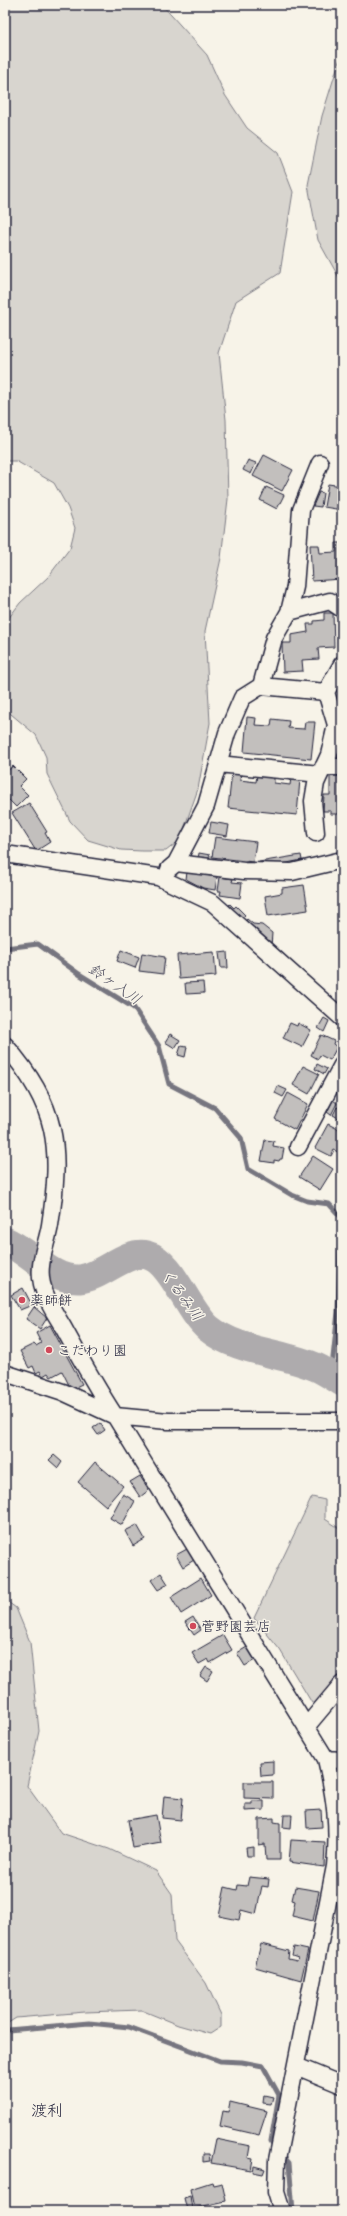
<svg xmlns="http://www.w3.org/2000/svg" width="347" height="2216" viewBox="0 0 347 2216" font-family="'Comic Neue','Klee One',sans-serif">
<rect width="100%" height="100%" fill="#f7f3e8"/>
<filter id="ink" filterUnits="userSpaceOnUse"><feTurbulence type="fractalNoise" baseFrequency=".025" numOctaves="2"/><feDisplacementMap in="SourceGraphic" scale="8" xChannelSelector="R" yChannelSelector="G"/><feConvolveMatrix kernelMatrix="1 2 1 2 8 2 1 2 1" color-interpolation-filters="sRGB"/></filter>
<g filter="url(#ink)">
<path fill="#d8d5cf" stroke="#7d7c85" d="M5 5H162L207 55 225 95 247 128 278 153 293 192 280 273 236 301 219 353 226 420 228 499 221 558 205 631 210 723 198 789 180 840 166 851H142L121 850 88 840 70 821 47 774 46 757 36 735 5 709V623L20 603 48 577 70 548 75 528 68 508 54 483 16 461H5Z
M342 52V283L318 240 308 185 322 116Z
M312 1497 325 1500V1519L342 1530V1675L316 1705 312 1703 280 1650 254 1618Z
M5 1600 16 1608 30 1642 39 1731 27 1786 61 1833 109 1849 156 1871 172 1894 175 1941 206 1983 221 2015V2027L210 2034 178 2025 141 2010 85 2012 16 2018 5 2025Z"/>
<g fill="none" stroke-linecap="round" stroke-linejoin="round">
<path stroke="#76747f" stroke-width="5" d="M5 948 38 944 79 974 134 1008 159 1046 169 1084 215 1108 241 1138 248 1169 292 1195 307 1201 329 1204 341 1217 338 1312 331 1376
M5 2032 8 2030 89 2023 129 2027 220 2061 242 2062 263 2066 279 2095 271 2141 275 2147
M282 2155 289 2163 293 2211"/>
<path stroke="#aeabad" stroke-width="29" d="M5 1241C30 1251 51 1281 80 1279 102 1277 127 1249 147 1255 172 1261 187 1310 208 1328 237 1352 282 1352 316 1367 325 1371 334 1377 342 1382"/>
</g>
<path fill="#c2bfbd" stroke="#22223b" d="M264 455 293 470 282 491 253 476Z
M248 460 256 463 251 474 243 470Z
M328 484 342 486V510L324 507Z
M266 487 284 495 277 509 260 500Z
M319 492 323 493 321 507 313 506Z
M336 543H342V579L312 581 310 545H319L320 553 336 552Z
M324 613H333L334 647 318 648 319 659 302 660 303 671 283 672 282 643H291V635L308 632 307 624H314V621L324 620Z
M247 717 256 718 255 725 271 726 272 719 289 721 288 728 304 729 305 722H315L311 759 244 752Z
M13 766 26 779 19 786 28 795 16 807 5 796V773Z
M232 772 241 773 240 780 256 782 257 775 274 777V783L290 785 291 778 300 779 297 815 228 808Z
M330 776H340L342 814H331V811H323L324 795H330Z
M29 803 47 832 45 833 50 842 36 851 12 813Z
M211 822 229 825 227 836 209 833Z
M215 837 256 842 253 862 212 857Z
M199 853 210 855 209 861 198 859Z
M301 855 302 860 261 868 259 862Z
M187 872 217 877 215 890 203 888 186 879Z
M220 877 233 879 232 882 242 883 240 898 220 895 221 891H218Z
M304 885 308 910 268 916 265 896 282 893V888Z
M230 904 234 908 236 906 245 915 241 919 227 907Z
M247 919 253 924 262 925 272 933 271 947 243 924Z
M121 950 139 957 135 968 117 961Z
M214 952 216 976 179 979 177 955Z
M227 952 228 968H221L219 953Z
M142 953 165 957 163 974 139 971Z
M203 982 204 993 186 994 185 983Z
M324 1018 329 1021 324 1032 318 1028Z
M290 1023 297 1026 298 1023 311 1030 302 1047 283 1038Z
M170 1034 180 1040 175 1048 165 1042Z
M321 1035 334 1041 333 1044 337 1047 330 1060 320 1055 318 1059 311 1055Z
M181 1046 187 1047 185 1057 178 1055Z
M317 1064 327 1069 324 1074 315 1069Z
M303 1066 319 1074 309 1094 293 1085Z
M278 1086 287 1090 283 1097 275 1093Z
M288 1093 308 1104 295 1130 275 1119Z
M333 1100 337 1103 331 1115 327 1112Z
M337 1107 341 1109 342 1107V1120L333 1115Z
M328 1124 342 1131 340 1153 334 1150 331 1156 315 1148Z
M265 1140 274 1141 273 1146 284 1148 282 1159H280L279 1161 274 1160V1163L261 1161Z
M313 1156 333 1169 320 1190 299 1177Z
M23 1288 32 1305 20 1310 11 1295Z
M34 1307 47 1318 40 1329 26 1319Z
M50 1325 82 1384 71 1389 62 1371 51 1377 48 1373 43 1376 40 1371 36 1373 33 1366 29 1368 20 1351 34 1344 36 1346 41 1343 36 1333Z
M100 1423 105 1430 98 1435 93 1428Z
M54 1455 62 1462 58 1468 49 1460Z
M95 1462 123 1486 106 1506 78 1482Z
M140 1476 149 1490 140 1497 130 1482Z
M123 1494 135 1501 122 1525 110 1518Z
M137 1525 145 1539 133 1546 125 1531Z
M187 1549 194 1560 183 1567 176 1555Z
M161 1573 168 1584 158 1590 151 1580Z
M201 1578 211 1595 181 1614 171 1597Z
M193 1617 201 1630 194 1635 185 1622Z
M223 1635 232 1650 210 1663 208 1659 199 1664 192 1653Z
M247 1647 255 1660 245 1666 237 1653Z
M206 1667 213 1671 207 1681 200 1676Z
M273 1761V1775L261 1776 260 1762Z
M244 1782H273V1799L244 1798Z
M164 1796 183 1798 181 1820 162 1818Z
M252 1801H264V1810L245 1811V1804H252Z
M321 1810 322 1827 307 1828 306 1811Z
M156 1815 161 1843 133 1848 128 1820Z
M284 1815H292L291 1828 283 1827Z
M274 1818V1822L280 1823V1860H266L265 1844 259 1845V1819Z
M291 1840 325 1842 324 1867 289 1862Z
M254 1847V1856H247L246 1848Z
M249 1877 269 1879 268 1887 262 1886 256 1914 241 1910 239 1920 219 1916 225 1887 237 1890 238 1885 247 1886Z
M295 1887 319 1891 313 1921 292 1916 295 1901 292 1900Z
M261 1944 289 1951 288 1959 297 1961 298 1958 292 1956 294 1947 308 1950 301 1980 255 1967Z
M264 2095 273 2097 271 2104 263 2103Z
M230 2102 267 2111 259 2135 220 2126 223 2111 228 2112Z
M216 2139 250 2146 248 2158 253 2159 251 2170 211 2163Z
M203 2154H209L210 2161 203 2162Z
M254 2166 265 2169 263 2174 253 2172Z
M212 2182 213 2185 222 2183 226 2201 194 2208 190 2189Z
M190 2196 192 2209 187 2210 184 2198Z"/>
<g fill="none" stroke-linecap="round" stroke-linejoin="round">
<g stroke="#22223b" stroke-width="19">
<path id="minor" d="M289 612 330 601 342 609
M261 686 326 692 342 664
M218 764 320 774
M323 767H342
M316 833 313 801 316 783 329 755 336 725 326 692
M5 854 158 877 213 903 342 1018
M176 863 206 806 227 733 242 698 261 686 274 638 289 612 295 587 301 510 320 463
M169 869 176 863 244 871 292 872 342 860
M5 1045C58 1106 62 1147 50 1225 47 1244 37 1264 42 1284 46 1301 55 1313 63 1327 80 1358 96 1387 115 1416
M298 1147 342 1065
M5 1373 63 1392 115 1416
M306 1727 342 1684
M326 1759 342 1760
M296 2066 342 2085
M282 2211 276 2192 277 2160 335 1866C339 1826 335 1798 326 1759L115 1416 168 1421H342"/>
</g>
<use href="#minor" stroke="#f7f3e8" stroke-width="16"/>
</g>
</g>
<g fill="#d1495b" stroke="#f7f3e8" stroke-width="1.5">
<circle cx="22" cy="1300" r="4"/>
<circle cx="49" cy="1350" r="4"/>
<circle cx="193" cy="1626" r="4"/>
</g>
<g text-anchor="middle" stroke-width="3" stroke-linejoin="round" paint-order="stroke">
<g font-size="14" fill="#22223b" stroke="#f7f3e8" text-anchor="start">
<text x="30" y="1305">薬師餅</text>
<text x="57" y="1355">こだわり園</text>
<text x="201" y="1631">菅野園芸店</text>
</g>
<g font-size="15" font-style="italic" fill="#535263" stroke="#f7f3e8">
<text transform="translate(115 984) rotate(35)" y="5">鈴ヶ入川</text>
<text transform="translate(182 1295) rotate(54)" y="5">くるみ川</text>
</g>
<g font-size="16" fill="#22223b" stroke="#f7f3e8">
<text x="47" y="2116">渡利</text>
</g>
</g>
<rect width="347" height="2216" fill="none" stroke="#f7f3e8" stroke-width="20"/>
<rect x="10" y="10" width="327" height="2196" fill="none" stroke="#22223b" stroke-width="1.5" filter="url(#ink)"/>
</svg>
